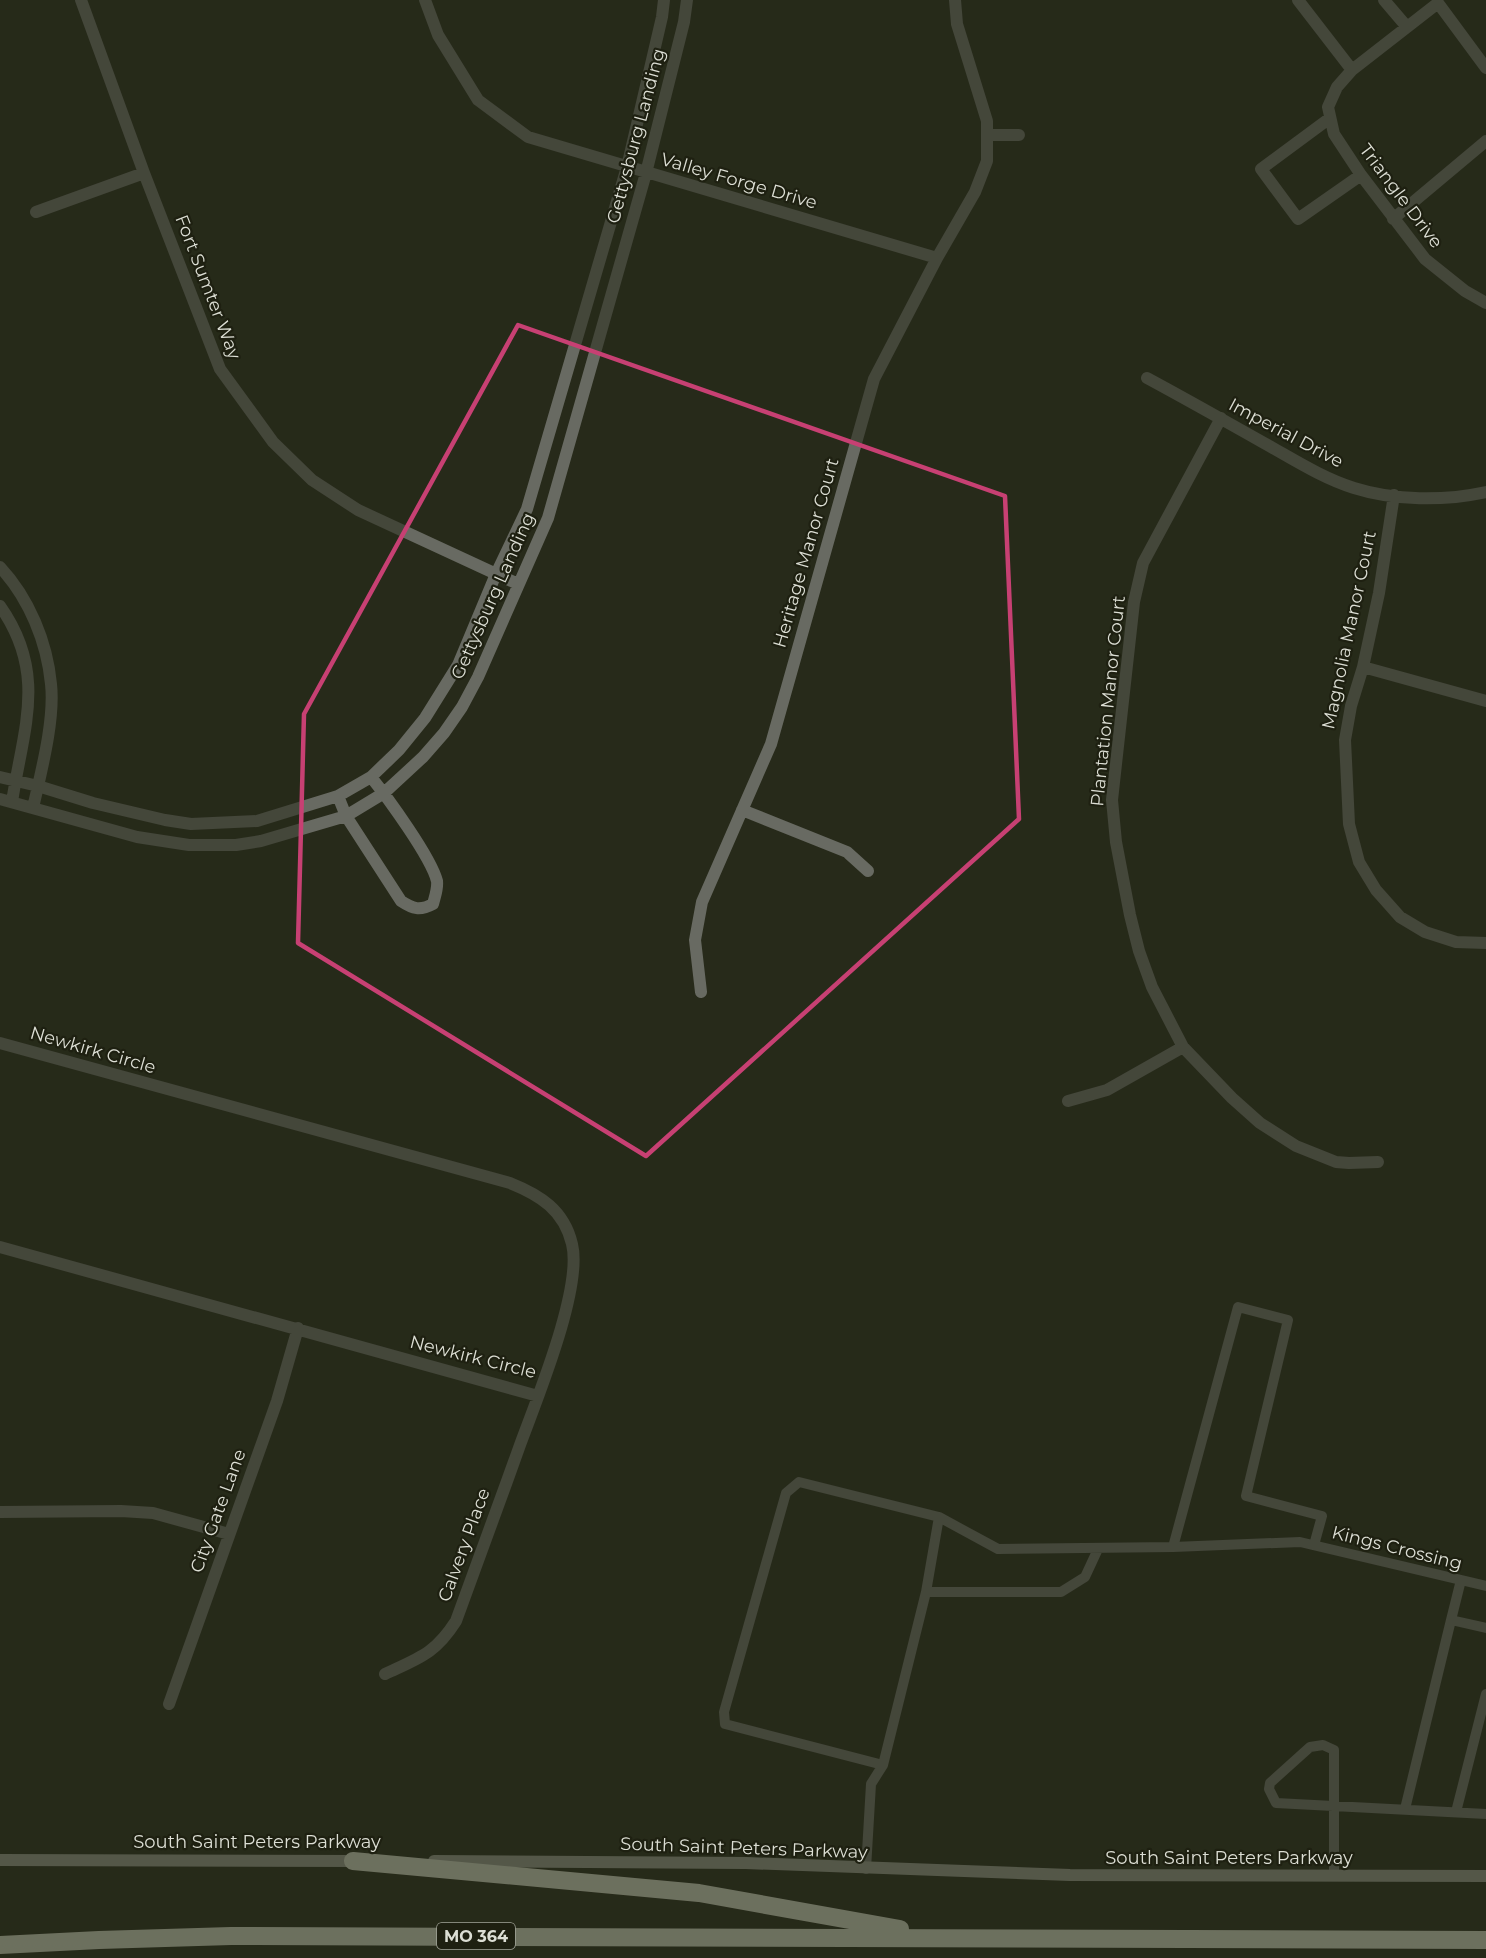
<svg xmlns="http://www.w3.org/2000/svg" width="1486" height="1958" viewBox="0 0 1486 1958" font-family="Montserrat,sans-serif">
<rect width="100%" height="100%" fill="#272a1a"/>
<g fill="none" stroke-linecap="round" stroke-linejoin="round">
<path stroke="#686a62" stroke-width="10" d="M1173 1547 1238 1307 1288 1320 1246 1496 1322 1516 1314 1545
M926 1592 939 1517
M1451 1620 1461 1580
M883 1765 725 1724 724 1712 786 1493 799 1482 939 1517 998 1549 1173 1547 1300 1542 1486 1586
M1405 1809 1451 1620 1486 1628
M1456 1812 1486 1694
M866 1869 871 1784 883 1765 926 1592H1061L1085 1577 1098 1549
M1334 1876V1750L1323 1745 1310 1747 1270 1783 1269 1789 1276 1803 1486 1814"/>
<path stroke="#686a62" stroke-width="12" d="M81 0 144 173 220 369 273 442 312 480 358 510 518 584
M425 0 438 35 478 100 528 137 937 258
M1298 0 1352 70
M1384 0 1407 27
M1486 68 1438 3 1352 70 1337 87 1328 107 1334 134 1361 175 1425 259 1465 291 1486 303
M1330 118 1261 169 1298 219 1361 175
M987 135H1019
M36 212 144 173
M1393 219 1486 141
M1147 378C1186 399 1225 421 1264 443 1293 459 1322 478 1354 488 1395 501 1444 501 1486 492
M1221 418 1143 563 1134 602 1112 800 1116 842 1130 915 1139 951 1152 987 1183 1047 1232 1098 1260 1123 1296 1146 1336 1162 1349 1163 1378 1162
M1394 495 1379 593 1363 667 1351 706 1345 740 1349 824 1359 862 1376 890 1400 917 1425 932 1456 942 1486 943
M0 567C29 598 47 642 51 684 55 720 41 772 33 808
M0 606C48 674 23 729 12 802
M1363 667 1486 701
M0 777 38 786 93 803 165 820 191 824 257 821 338 796 371 777 399 750 425 718 458 665 496 574 527 509 627 167 662 17 664 0
M338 796 346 816 401 901C413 909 420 911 433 904 435 896 438 889 437 881 431 857 387 797 371 777
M0 799 137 837 189 845H236L261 841 346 816 384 793 423 757 444 733 462 707 478 677 548 518 646 173 684 22 687 0
M742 810 847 852 868 871
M701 992 695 940 702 902 771 744 874 379 937 258 975 192 987 161V121L957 24 955 0
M0 1043 510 1183C540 1195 564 1210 572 1244 583 1288 536 1401 520 1445 499 1504 477 1563 456 1621 435 1654 419 1658 385 1674
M1068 1101 1107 1090 1183 1047
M0 1247 538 1396
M0 1512 121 1511 153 1513 229 1534
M169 1704 277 1401 298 1328"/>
<path stroke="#8c8f82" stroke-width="12" d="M0 1860 360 1861
M434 1861 746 1863 1070 1875 1486 1876"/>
<path stroke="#c2c5b2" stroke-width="18" d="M353 1861 699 1893 900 1929
M0 1945 99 1940 231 1936 1486 1940"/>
</g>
<path d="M0 0H1486V1958H0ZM518 325 1005 496 1019 819 646 1156 298 943 304 714Z" fill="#272a1a" fill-opacity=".55" fill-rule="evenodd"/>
<path fill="none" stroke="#c74073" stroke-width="4.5" stroke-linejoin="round" d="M518 325 1005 496 1019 819 646 1156 298 943 304 714Z"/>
<g text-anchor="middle" stroke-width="4.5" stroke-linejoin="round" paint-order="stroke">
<rect fill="#1e2011" stroke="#a3a59a" stroke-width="1.5" x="437" y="1923" width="78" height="26" rx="4.5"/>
<g font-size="16" font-weight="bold" fill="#dcded4">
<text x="476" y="1942">MO 364</text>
</g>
<g font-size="18" fill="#dcded4" stroke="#1e2011">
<text transform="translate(636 136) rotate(-75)" y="6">Gettysburg Landing</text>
<text transform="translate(739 181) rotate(16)" y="6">Valley Forge Drive</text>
<text transform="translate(1401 196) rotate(53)" y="6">Triangle Drive</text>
<text transform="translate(208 287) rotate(69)" y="6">Fort Sumter Way</text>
<text transform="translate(1286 433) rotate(28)" y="6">Imperial Drive</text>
<text transform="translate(806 553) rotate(-74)" y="6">Heritage Manor Court</text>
<text transform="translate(493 596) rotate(-66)" y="6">Gettysburg Landing</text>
<text transform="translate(1349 630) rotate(-78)" y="6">Magnolia Manor Court</text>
<text transform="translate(1108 701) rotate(-84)" y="6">Plantation Manor Court</text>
<text transform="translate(93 1050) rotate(16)" y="6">Newkirk Circle</text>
<text transform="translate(473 1357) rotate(14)" y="6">Newkirk Circle</text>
<text transform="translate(218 1511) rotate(-70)" y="6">City Gate Lane</text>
<text transform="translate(464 1545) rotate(-70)" y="6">Calvery Place</text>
<text transform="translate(1397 1548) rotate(14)" y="6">Kings Crossing</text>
<text x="257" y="1848">South Saint Peters Parkway</text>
<text transform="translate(744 1848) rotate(2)" y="6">South Saint Peters Parkway</text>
<text x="1229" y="1864">South Saint Peters Parkway</text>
</g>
</g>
</svg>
